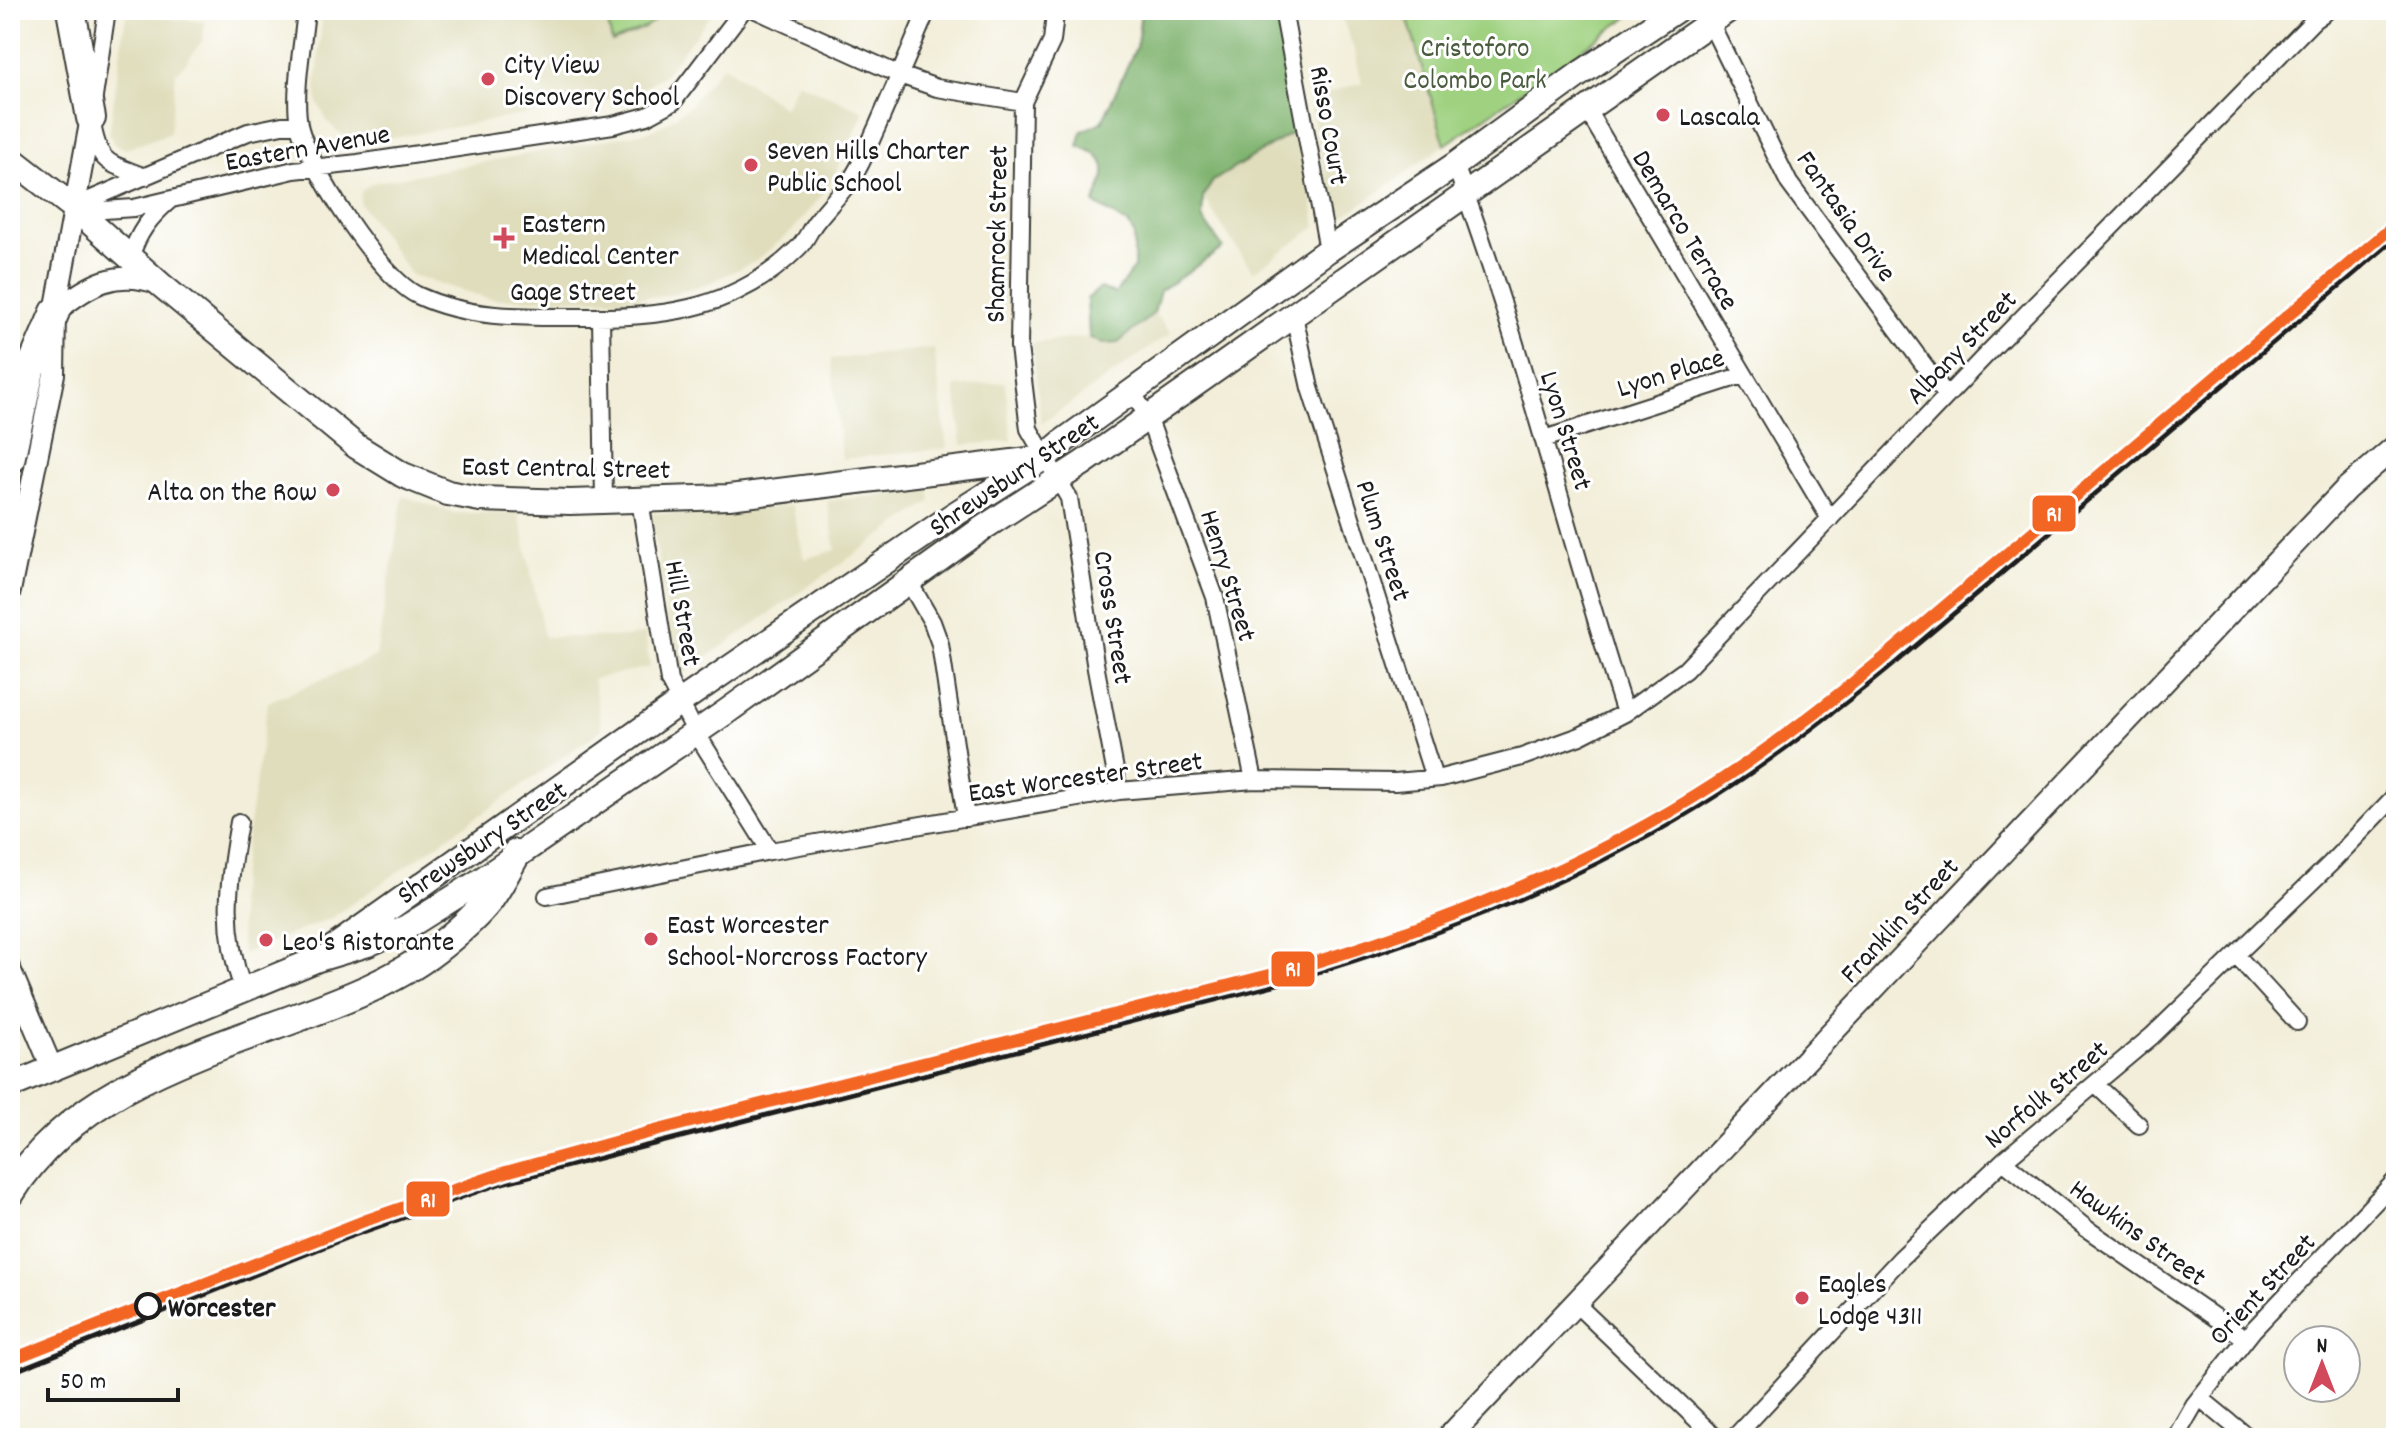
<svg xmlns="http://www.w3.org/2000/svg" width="2406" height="1448" viewBox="0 0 2406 1448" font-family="Dekko,sans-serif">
<rect width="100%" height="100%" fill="#fff"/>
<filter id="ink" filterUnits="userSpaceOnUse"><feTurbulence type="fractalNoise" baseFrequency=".0125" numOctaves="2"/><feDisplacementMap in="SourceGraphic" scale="16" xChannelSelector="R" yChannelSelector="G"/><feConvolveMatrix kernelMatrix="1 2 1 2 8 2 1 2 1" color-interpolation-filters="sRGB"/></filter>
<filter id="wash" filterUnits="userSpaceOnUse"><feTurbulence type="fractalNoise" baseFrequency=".006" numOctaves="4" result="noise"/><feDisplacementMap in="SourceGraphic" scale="32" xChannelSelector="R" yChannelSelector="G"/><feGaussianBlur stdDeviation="1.8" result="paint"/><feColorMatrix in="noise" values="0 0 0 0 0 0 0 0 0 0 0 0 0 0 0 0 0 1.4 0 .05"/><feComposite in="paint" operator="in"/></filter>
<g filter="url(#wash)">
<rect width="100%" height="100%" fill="#f2eed9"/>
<path fill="#dfddbb" d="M323 10H715L664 75 630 96 369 142 349 138 337 131 327 121 318 103 316 87Z
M1293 10H1405L1445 145 1335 223 1309 98 1362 83 1355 52 1340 13 1297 30Z
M126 14 205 22 203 40 179 71H176L170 133 126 149 114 144 109 134Z
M723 65 784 108 797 82 864 111 845 155 822 195 792 231 757 260 714 281 670 295 623 299H489L411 275 360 203 361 192 372 183 646 132 663 125 688 107Z
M1300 128 1316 227 1253 272 1203 197 1213 181Z
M1154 313 1171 333 1041 424 1032 343 1089 337 1103 344 1118 343Z
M934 348 947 448 842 459 831 359Z
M1005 382 1012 441 962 445 955 387Z
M929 490 931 501 677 678 651 513H721L792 505 804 559 836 550 827 501Z
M403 496 454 513H519L544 637H629L645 633 650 667 593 679 602 730 333 917 242 954 238 897 268 702 376 657Z"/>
<path fill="#9fd180" stroke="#5e764e" stroke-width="2" d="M605 10H668L645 28 612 42Z
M1405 10H1638L1445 145Z"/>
<path fill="#7fb36e" stroke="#4e6845" stroke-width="2" d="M1141 10H1241L1279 14 1300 128 1213 181 1203 197 1202 218 1223 248 1160 291 1154 313 1118 343 1103 344 1089 337 1087 299 1100 288 1115 294 1134 267V234L1128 224 1094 203C1107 175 1113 157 1078 146L1082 131 1102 122 1137 45Z"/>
</g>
<g filter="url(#ink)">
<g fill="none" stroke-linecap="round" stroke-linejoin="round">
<g stroke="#3c3c38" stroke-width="20">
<path id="minor" d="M306 10C303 44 293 92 299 125 308 166 380 279 419 296 471 320 530 317 586 317 666 318 738 308 798 248 806 241 809 231 815 223 825 210 836 199 846 186 860 170 868 146 877 127 894 88 911 49 927 10
M756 10 900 75 937 88 1023 102
M1283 10 1328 250
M1704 10 1789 183 1947 396
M1055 14 1052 41 1023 102 1019 347 1029 429 1069 498 1096 669 1119 791
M94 97 107 10
M1587 110 1830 519
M92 124C100 166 108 162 145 177
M1455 165C1522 344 1566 531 1625 713
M73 207 248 132 282 125H299
M75 207 104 210 134 208 294 170 358 163 613 125 647 116 673 102 743 10
M130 258C138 233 149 218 169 201
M1294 316 1310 388 1434 778
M601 317 604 501
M1132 392 1148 417 1215 597 1254 780
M1544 439 1743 375
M640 500 669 681 695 731 770 851
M909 582 932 622 940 644 966 818
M239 822C228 883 221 928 243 989
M547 896 770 851 1119 791 1254 780 1395 782 1441 778 1522 757 1580 736 1625 713 1685 670 1985 356 2314 20 2328 10
M2236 955 2297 1022
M2096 1085 2139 1125
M2003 1161 2087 1229 2246 1339
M1576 1304 1716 1438
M2200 1398 2249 1438
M1734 1438 1901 1258 2003 1161 2152 1036 2330 864 2396 795
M2175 1438 2194 1405 2253 1330 2396 1180"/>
</g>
<g stroke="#3c3c38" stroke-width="24">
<path id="tertiary" d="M55 312C89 284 116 268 160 284
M10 591 54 374 55 312 91 118
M10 969 52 1068"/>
</g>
<g stroke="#3c3c38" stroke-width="26">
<path id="secondary" d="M1448 1438 2346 489 2396 446"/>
</g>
<g stroke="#3c3c38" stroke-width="28">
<path id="primary" d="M10 158 73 207 161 285 356 446 403 475 448 493 480 499 570 502 729 497 1036 459
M333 948 680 702 952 516 1045 457 1065 440 1328 250 1455 165 1581 73 1676 10
M10 1086 318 959 368 944 407 927 477 883 726 712 983 528 1083 463 1728 10"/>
</g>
<g stroke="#3c3c38" stroke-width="32">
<path id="motorway" d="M71 10 91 118
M10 460 30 370 55 312
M10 1193C72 1093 188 1057 293 1019 345 1000 401 979 444 943 459 931 476 916 488 901 499 887 507 869 516 854"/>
</g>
<use href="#minor" stroke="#fff" stroke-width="16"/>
<use href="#tertiary" stroke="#fff" stroke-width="20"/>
<use href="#secondary" stroke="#fff" stroke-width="22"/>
<use href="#primary" stroke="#fff" stroke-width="24"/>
<use href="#motorway" stroke="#fff" stroke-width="28"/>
<path stroke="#1c1c1c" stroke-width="5" d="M10 1373 346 1238 502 1183 1289 981C1440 936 1588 879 1722 792 1831 721 1930 633 2030 549 2152 445 2274 341 2396 238"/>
<g stroke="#fff" stroke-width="18">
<path id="rail-1" d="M10 1360 364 1221 506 1172 647 1133 1286 971C1438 926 1585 868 1718 782 1775 745 1827 704 1879 662L2396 224"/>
</g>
<use href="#rail-1" stroke="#f26522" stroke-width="12"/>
</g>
</g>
<g fill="#d1495b" stroke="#fff" stroke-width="3">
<circle cx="488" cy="79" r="8"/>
<circle cx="1663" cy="115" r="8"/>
<circle cx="751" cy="165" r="8"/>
<path d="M500 226h8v8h8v8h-8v8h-8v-8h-8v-8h8z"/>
<circle cx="333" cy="490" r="8"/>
<circle cx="651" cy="939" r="8"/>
<circle cx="266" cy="940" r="8"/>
<circle cx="1802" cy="1298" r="8"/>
</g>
<circle fill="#fff" stroke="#1c1c1c" stroke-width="4" cx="148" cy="1306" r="12"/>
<g text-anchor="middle" stroke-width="6" stroke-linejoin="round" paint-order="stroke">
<g font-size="28" fill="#4a5b3f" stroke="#fff">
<text x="1475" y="56">Cristoforo<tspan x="1475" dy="32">Colombo Park</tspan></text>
</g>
<g font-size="28" fill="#1c1c1c" stroke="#fff" text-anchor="start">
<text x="504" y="73">City View<tspan x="504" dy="32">Discovery School</tspan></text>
<text x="1679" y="125">Lascala</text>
<text x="767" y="159">Seven Hills Charter<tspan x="767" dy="32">Public School</tspan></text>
<text x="522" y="232">Eastern<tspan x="522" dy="32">Medical Center</tspan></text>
<text x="317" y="500" text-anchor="end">Alta on the Row</text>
<text x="667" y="933">East Worcester<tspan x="667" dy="32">School-Norcross Factory</tspan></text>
<text x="282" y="950">Leo's Ristorante</text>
<text x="1818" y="1292">Eagles<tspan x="1818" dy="32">Lodge 4311</tspan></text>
</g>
<g font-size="28" fill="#1c1c1c" stroke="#fff">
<text transform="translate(1331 125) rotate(80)" y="10">Risso Court</text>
<text transform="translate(307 146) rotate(-10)" y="10">Eastern Avenue</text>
<text transform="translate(1848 215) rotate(55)" y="10">Fantasia Drive</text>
<text transform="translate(1687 229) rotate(59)" y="10">Demarco Terrace</text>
<text transform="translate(995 234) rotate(-89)" y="10">Shamrock Street</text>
<text x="573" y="300">Gage Street</text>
<text transform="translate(1960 346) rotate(-46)" y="10">Albany Street</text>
<text transform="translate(1670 371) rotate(-17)" y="10">Lyon Place</text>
<text transform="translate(1568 430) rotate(73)" y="10">Lyon Street</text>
<text transform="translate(566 466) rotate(1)" y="10">East Central Street</text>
<text transform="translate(1013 473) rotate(-34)" y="10">Shrewsbury Street</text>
<text transform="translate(1385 540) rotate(72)" y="10">Plum Street</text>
<text transform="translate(1230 575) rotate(73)" y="10">Henry Street</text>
<text transform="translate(685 613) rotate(80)" y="10">Hill Street</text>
<text transform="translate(1115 617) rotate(81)" y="10">Cross Street</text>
<text transform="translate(1085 775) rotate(-8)" y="10">East Worcester Street</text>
<text transform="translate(481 841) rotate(-34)" y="10">Shrewsbury Street</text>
<text transform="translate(1898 919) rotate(-47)" y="10">Franklin Street</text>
<text transform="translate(2045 1093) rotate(-40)" y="10">Norfolk Street</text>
<text transform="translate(2139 1231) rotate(36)" y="10">Hawkins Street</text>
<text transform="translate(2261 1288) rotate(-47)" y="10">Orient Street</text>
</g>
<g font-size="28" font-weight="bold" fill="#1c1c1c" stroke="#fff" text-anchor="start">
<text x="168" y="1316">Worcester</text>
</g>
</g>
<g stroke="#fff" stroke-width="3">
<rect x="2031" y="494" width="46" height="39" rx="8" fill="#f26522"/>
<rect x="1270" y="950" width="46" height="38" rx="8" fill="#f26522"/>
<rect x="405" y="1180" width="46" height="38" rx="8" fill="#f26522"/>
</g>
<g font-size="22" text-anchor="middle" font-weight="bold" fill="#fff">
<text x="2054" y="521">R1</text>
<text x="1293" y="976">R1</text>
<text x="428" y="1207">R1</text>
</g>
<rect width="2406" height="1448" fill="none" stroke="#fff" stroke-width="40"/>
<g transform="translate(2322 1364)"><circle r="38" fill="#ffffff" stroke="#a4a4a4" stroke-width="2"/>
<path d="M0-6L14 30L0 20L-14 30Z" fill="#d1495b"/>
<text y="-12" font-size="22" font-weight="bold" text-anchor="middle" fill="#1c1c1c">N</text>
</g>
<path d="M48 1388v12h130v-12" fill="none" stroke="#1c1c1c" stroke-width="4"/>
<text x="60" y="1388" font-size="24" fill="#1c1c1c" stroke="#ffffff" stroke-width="6" paint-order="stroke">50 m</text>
</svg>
